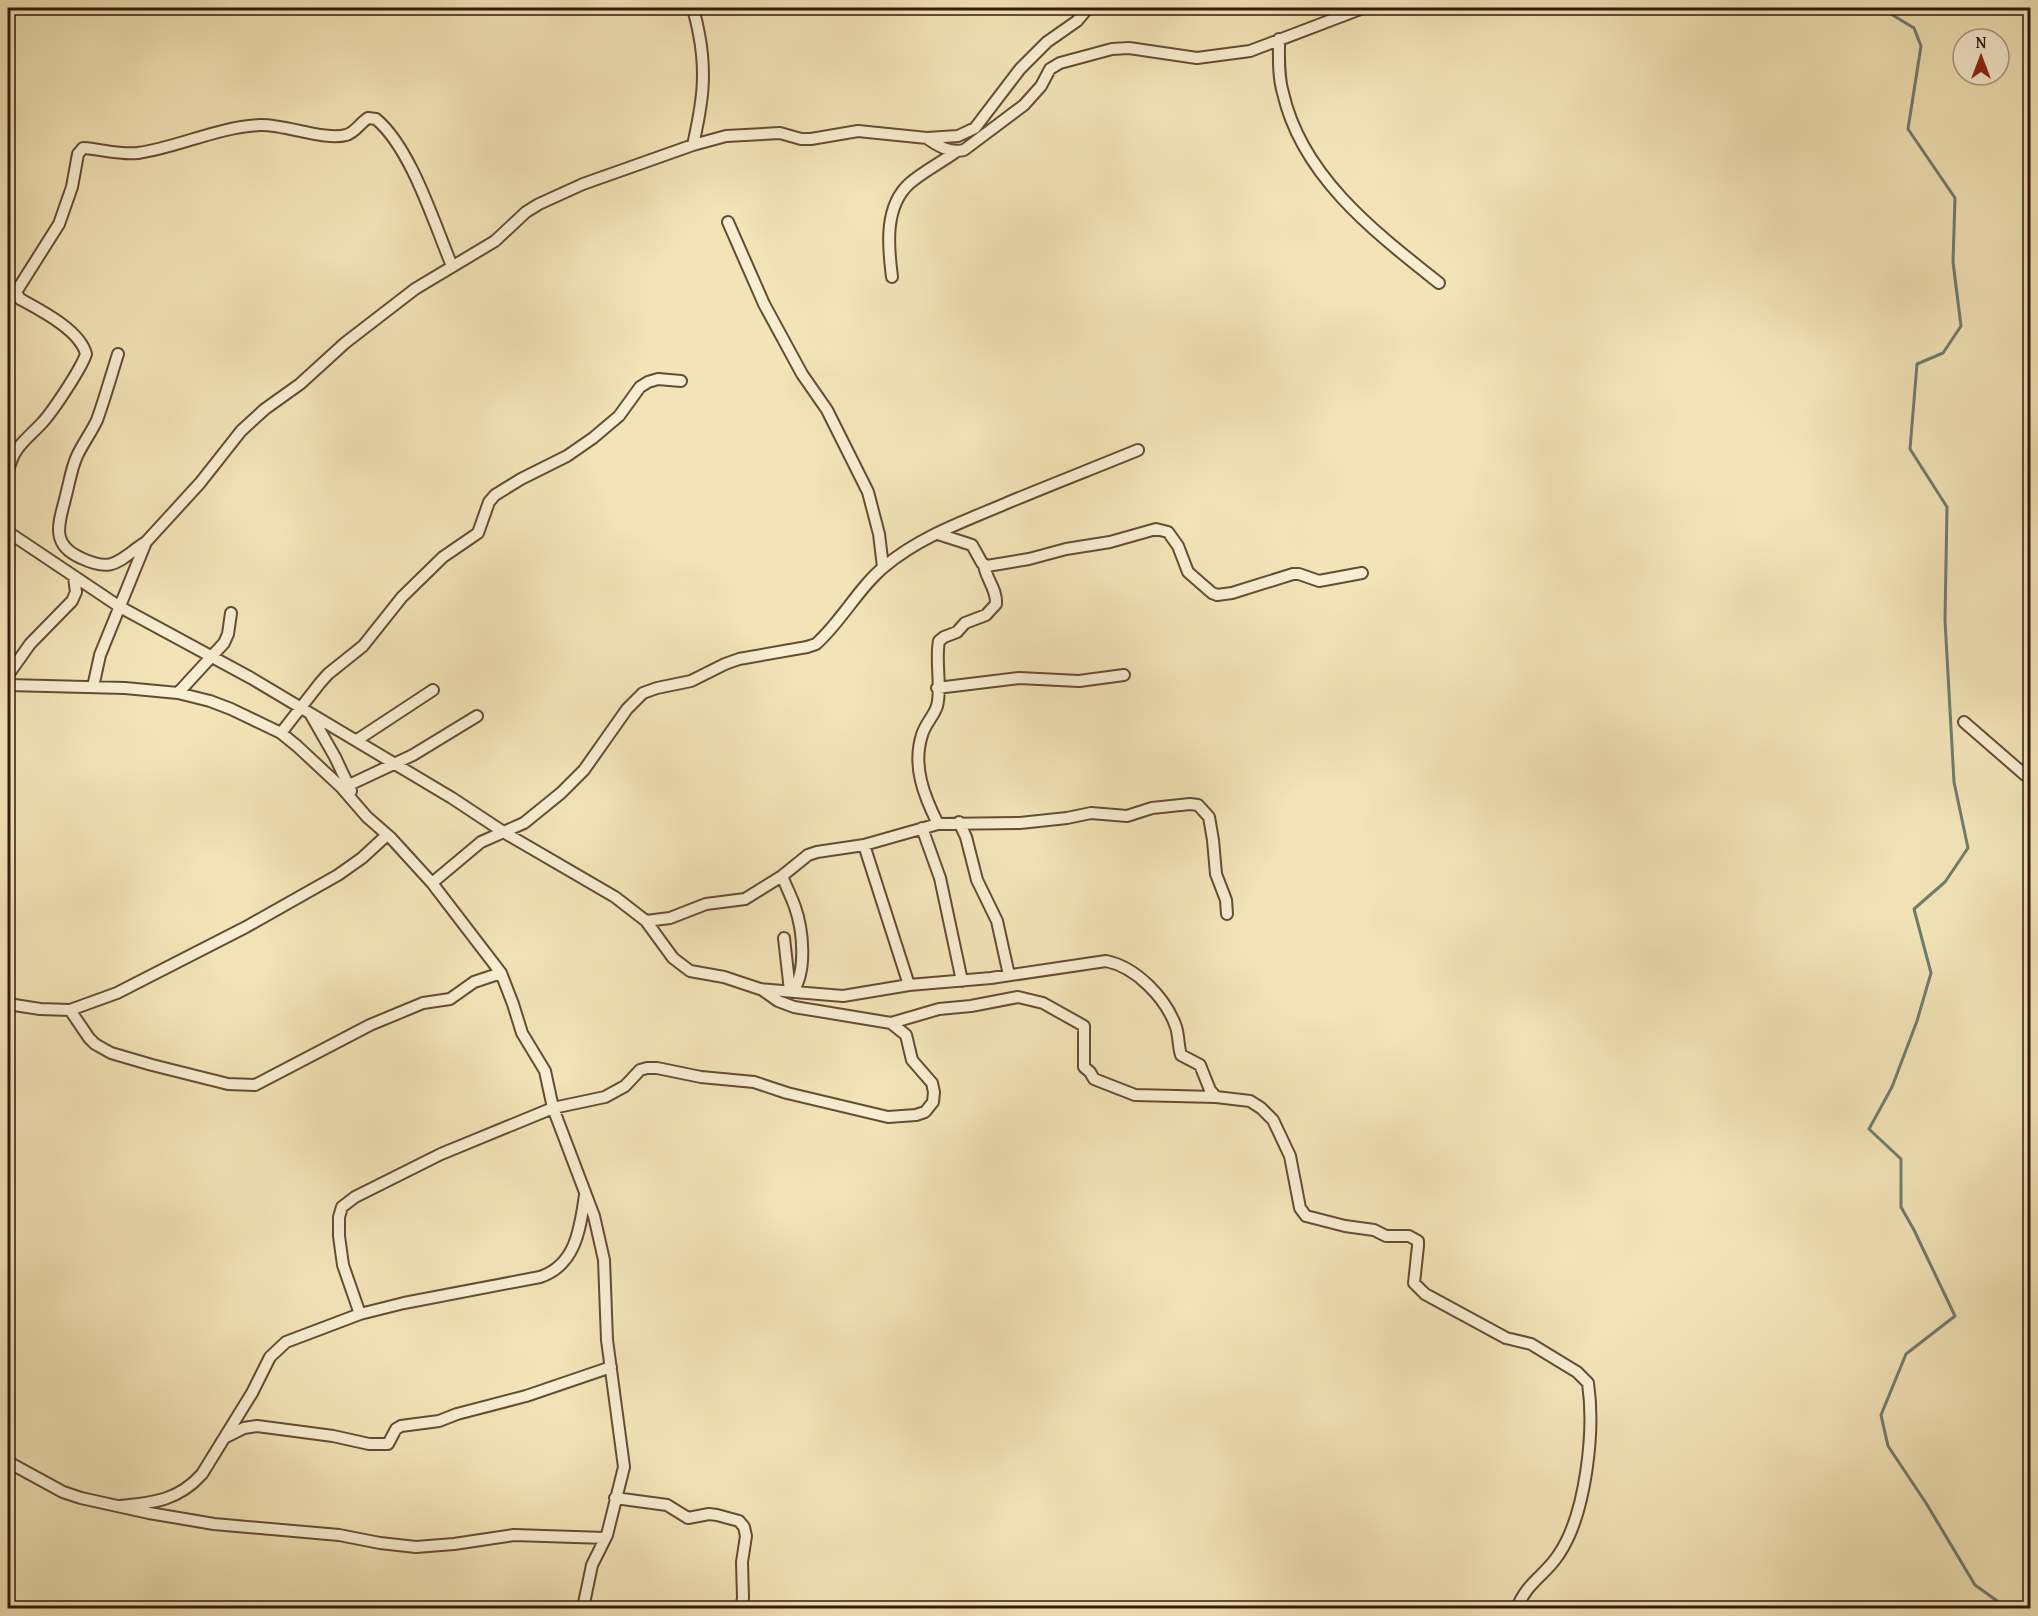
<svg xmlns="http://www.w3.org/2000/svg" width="2038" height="1616" viewBox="0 0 2038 1616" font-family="'Gentium Book Plus',serif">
<rect width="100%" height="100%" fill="#f2e4b7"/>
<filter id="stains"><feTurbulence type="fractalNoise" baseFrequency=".00333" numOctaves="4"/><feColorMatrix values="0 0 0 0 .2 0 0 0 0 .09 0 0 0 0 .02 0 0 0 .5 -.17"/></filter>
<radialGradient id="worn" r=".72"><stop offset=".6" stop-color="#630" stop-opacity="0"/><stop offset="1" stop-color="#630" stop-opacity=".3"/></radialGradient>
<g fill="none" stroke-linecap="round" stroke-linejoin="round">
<path stroke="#727c6f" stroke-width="3" d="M1881 8 1914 28 1921 46 1908 129 1955 198 1953 262 1961 326 1943 353 1917 364 1910 449 1947 507 1945 620 1954 782 1968 848 1945 882 1914 909 1931 973 1917 1021 1892 1087 1869 1129 1901 1159V1207L1914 1230 1955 1316 1906 1354 1881 1415 1888 1446 1926 1503 1975 1585 2007 1608"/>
<g stroke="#644c34" stroke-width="14">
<path id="street" d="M692 8C696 16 697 25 699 34 707 75 702 105 693 145
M1279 39C1279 57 1278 76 1283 93 1302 177 1376 233 1439 283
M928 139C940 147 950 153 964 150L1024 105 1041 86 1050 69 1060 63 1112 49 1129 48 1197 58 1250 51 1363 8
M728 222 764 304 802 374 827 410 868 492 879 534 883 567
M892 277C888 246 884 206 910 183 924 171 942 162 957 151
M118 354C111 376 105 398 97 420 91 433 83 443 77 456 72 467 70 479 67 491 61 519 47 543 81 558 115 574 119 559 146 542
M8 472C13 447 26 440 42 423 53 411 81 369 86 354 80 330 40 310 20 299L16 292 59 224 72 187 78 154 83 148C101 149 119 155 138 153 179 147 218 127 260 125 284 124 326 141 346 135 355 133 360 123 368 118L376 119C411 148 434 223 452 266
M8 532 120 607 251 678 452 798 505 833 615 897 646 921 673 958 690 971 724 977 760 989 843 996 909 985 991 978 1106 961C1136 967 1166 998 1176 1027 1179 1036 1178 1046 1181 1055L1200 1065 1210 1090 1216 1097 1250 1101 1261 1108 1273 1120 1290 1156 1300 1208 1306 1216 1345 1226 1374 1230 1386 1236H1409L1418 1241V1246L1414 1283 1425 1294 1506 1338 1531 1344 1577 1372 1588 1383C1595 1431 1586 1514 1559 1554 1545 1576 1527 1582 1517 1608
M938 534 972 545 982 563 987 566 1029 559 1066 549 1110 542 1156 529 1168 532 1178 546 1188 572 1212 593 1217 595 1232 593 1293 574H1299L1319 581 1362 573
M8 675 30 644 72 601 76 592 74 577
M8 685 125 688 178 693 210 701 231 709 281 733 297 746 341 787 367 817 391 838 432 883 501 973 513 1004 522 1033 545 1071 553 1108 594 1216 604 1260 607 1340 624 1467 607 1535 592 1565 583 1608
M93 687 100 655 146 542 200 483 241 431 265 409 300 384 345 343 415 289 495 241 526 212 539 204 583 184 693 145 726 136 780 133 801 139H811L858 131 927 138 958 136 975 128 1020 69 1047 42 1077 21 1088 8
M937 688 1019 678 1079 681 1124 675
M178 693 224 643 228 634 231 613
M311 715 335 757 351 791
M1964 722 2025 775H2030
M281 733 320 683 328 674 363 646 402 597 443 557 478 533 489 502 495 495 521 479 567 456 593 438 619 416 640 387 648 382 658 379 681 381
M357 740 433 690
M349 785 413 755 477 716
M959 822 966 837 977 880 997 921 1009 975
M938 824C924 796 912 766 922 735 925 724 934 716 937 706 942 689 935 661 939 641L944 637 957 632 965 623 986 615 996 604C997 589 986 579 984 565
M922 828 940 878 962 981
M864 845 909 985
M782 876C786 886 791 896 795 907 803 930 807 971 793 991
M432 883 481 842 524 823 561 793 584 770 627 709 643 693 657 688 691 681 725 664 739 659 807 647 816 644C842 621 858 588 885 566 921 536 965 521 1007 503 1050 485 1094 468 1138 450
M646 921 670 918 706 904 745 899 782 876 808 855 817 852 864 845 938 824 1020 823 1067 818 1091 813 1127 816 1152 808 1190 804 1198 805 1209 817 1213 840 1216 874 1226 900 1227 914
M784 938 790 991
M761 989 778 1001 794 1007 891 1023 939 1009 971 1006 1018 997 1043 1003 1084 1026V1067L1090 1072 1094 1079 1135 1095 1216 1097
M8 1004 40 1009 70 1010 117 993 246 927 338 875 362 858 387 835
M70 1010 89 1038 95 1044 111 1053 152 1065 228 1084 255 1085 370 1025 423 1003 450 999 474 982 501 973
M360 1314 343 1265 339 1236V1217L342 1207 355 1197 441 1154 553 1108 605 1097 625 1086 640 1070 647 1068H657L701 1077 754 1082 787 1093 888 1117 916 1115 925 1112 933 1102 934 1092 932 1083 912 1060 906 1035 891 1023
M226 1437 244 1428 257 1426 333 1436 369 1444H388L396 1429 401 1426 439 1421 457 1414 526 1396 611 1367
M8 1462 63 1492 81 1498 149 1513 214 1524 339 1535 380 1543 416 1547 454 1544 514 1535 605 1538
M615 1498 667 1505 688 1518 709 1514 717 1515 739 1521 744 1527 746 1536 742 1562 743 1598 741 1608
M120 1506C154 1503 179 1500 202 1474L252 1393 270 1357 286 1342 360 1314 404 1303 540 1277C576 1265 580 1229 585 1195"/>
</g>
<use href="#street" stroke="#f7edd0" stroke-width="10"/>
</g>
<rect width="2038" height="1616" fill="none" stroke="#f2e4b7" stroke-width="30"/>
<rect x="9" y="9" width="2020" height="1598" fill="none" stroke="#341908" stroke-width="3"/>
<rect x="15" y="15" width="2008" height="1586" fill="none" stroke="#341908" stroke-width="1.5"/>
<g transform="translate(1981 57)"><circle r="28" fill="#f7edd0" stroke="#a99880" stroke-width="1.5"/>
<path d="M0-4.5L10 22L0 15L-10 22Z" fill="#8f2418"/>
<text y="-9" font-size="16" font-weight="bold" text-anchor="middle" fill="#341908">N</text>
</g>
<rect width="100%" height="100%" filter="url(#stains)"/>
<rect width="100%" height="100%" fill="url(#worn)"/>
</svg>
